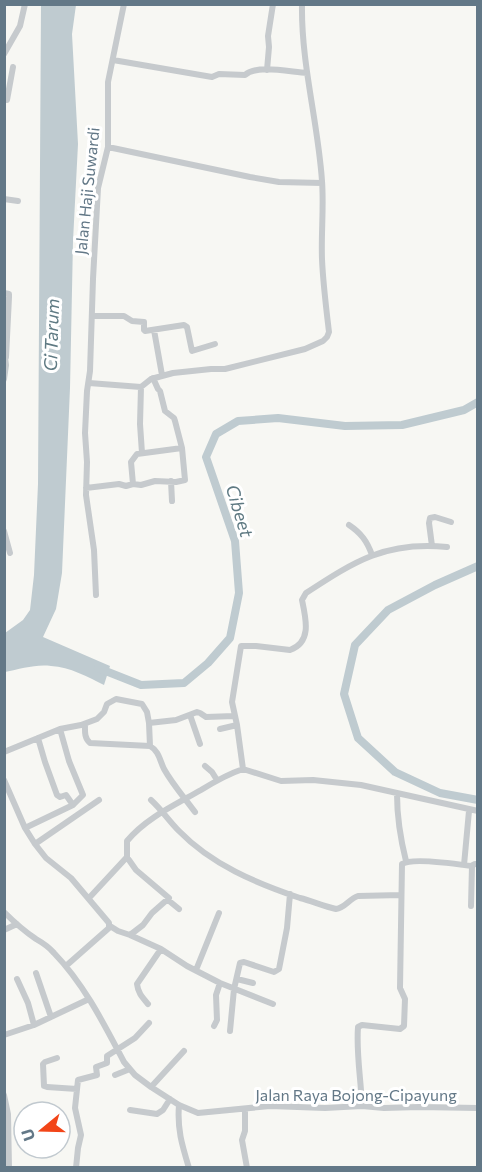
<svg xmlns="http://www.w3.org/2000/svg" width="482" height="1172" viewBox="0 0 482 1172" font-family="Commissioner,sans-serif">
<rect width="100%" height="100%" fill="#f7f7f3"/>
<path fill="#bfcbd0" d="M41 5H76L72 34 78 144 73 241 70 388 62 573 56 609 43 637 110 666 104 685C88 677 70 667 51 666 36 664 20 669 5 672V633L23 620 30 610 34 575 38 484Z"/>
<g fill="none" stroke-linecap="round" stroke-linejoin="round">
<path stroke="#bfcbd0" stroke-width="8" d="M478 566 435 585 388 610 355 645 344 694 358 738 395 772 440 793 478 800
M98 668 141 685 184 683 208 663 230 638 239 593 235 541 206 457 216 434 238 421 278 418 345 426 402 425 464 410 478 402"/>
<path stroke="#c6cacd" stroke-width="6" d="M4 54 20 26 25 4
M113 60 212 77 219 74 245 75C257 64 290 72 307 73
M267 70 269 47 268 36 273 4
M7 100 13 67
M108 147 250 177 279 182 322 183
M4 199 18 201
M4 293 9 294V297L6 357
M92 316H124L132 321 144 322V330L145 331 184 325 187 327 192 351 215 344
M154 330 162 375
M4 379 6 365 5 357
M89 383 141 387 151 379 173 373 211 369H225L305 349 323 341 327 337 329 332C326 307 323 283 322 259 321 233 324 207 322 181 318 122 301 64 302 4
M141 387 140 424 142 453
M171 481 172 501
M133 484 131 462 137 454 182 448
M86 488 119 484 126 486 133 484 141 485 155 481 176 482 185 480 182 448 175 421 174 418 165 411 160 391 158 389 153 378
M349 525C361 533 367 541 372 555
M4 531 10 553
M432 546 429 523 430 518 435 517 451 522
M96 595 94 550 86 495 87 462 85 433 87 391 90 371 93 279 98 188 108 147V82L124 4
M190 715 200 744
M149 723 150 746
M85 724C85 731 84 738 90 743L150 746C159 751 160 761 164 769 173 785 184 797 195 812
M220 729 237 725
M38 738 45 762 57 795 60 797 66 795 73 805
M4 752 60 729 81 725 97 719 104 712 107 704 116 699 142 704 147 712 149 723 176 720 197 712 200 713 206 717 234 716
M205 766 212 772 217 780
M243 769 237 725 232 702 241 646H256L290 650C312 642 306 619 302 600L306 593C355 561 386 541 447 547
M4 780 25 828 35 844 46 858 71 878 109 923V928L67 965
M397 794C397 819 400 837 406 861
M151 800C162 810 169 821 179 831 212 865 256 883 300 898 312 901 323 906 336 909 345 908 349 899 358 896L401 895
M25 828 73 805 83 795 69 761 60 729
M35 844 99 800
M129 860 136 870 169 898 152 913 143 925 130 935
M464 865 469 811
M89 898 127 857V841C146 818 175 805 201 790 214 782 228 774 243 769L281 781 313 780 361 785 478 811
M168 900 179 909
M471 906 472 866
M4 912C14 922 24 931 36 939 43 943 49 947 54 953 84 984 104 1024 124 1062L135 1075 151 1087 179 1105 198 1113 270 1106 325 1108 362 1106 384 1108 419 1107 478 1108
M110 926 118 931 130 935 161 949 187 966 220 983 273 1004
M4 930 17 924
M196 970 219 913
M36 973 51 1017
M17 979 28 1003 34 1025
M237 979 253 983
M148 1004C142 997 138 993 137 984L161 949
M214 1026 217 1020 216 995 220 983
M230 1031 234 989 240 963 244 962 274 972 279 969 287 928 290 894
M4 1035 34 1025 89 999
M57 1058 45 1062 43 1064 44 1086 47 1087 77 1089
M115 1075 130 1069
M151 1087 184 1051
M4 1095 8 1114 9 1168
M179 1105C177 1129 182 1145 189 1168
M362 1106C361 1079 356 1053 358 1027L362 1025 400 1029 404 1026 405 999 400 988 402 864C412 857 457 864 471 866L475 864H478
M245 1109V1131L242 1140 247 1168
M130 1110 157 1114 163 1110 170 1099
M76 1168 78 1148 81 1135 75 1108 78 1080 97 1075 96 1067 107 1063V1056L135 1038 149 1023"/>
</g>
<g text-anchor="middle" stroke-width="6" stroke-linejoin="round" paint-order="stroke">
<g font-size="16" fill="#637887" stroke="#fff">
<text transform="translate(87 191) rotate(-84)" y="6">Jalan Haji Suwardi</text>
<text x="356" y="1101">Jalan Raya Bojong-Cipayung</text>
</g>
<g font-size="18" font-style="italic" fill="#5f7a83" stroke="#fff">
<text transform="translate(52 335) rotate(-88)" y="6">Ci Tarum</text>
<text transform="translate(239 511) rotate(73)" y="6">Cibeet</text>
</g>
</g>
<rect width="482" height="1172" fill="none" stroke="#637887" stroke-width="12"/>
<g transform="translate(42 1130) rotate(251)"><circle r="28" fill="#ffffff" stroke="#c1c9cf" stroke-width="1.5"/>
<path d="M0-4.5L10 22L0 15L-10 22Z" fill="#f24518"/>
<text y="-9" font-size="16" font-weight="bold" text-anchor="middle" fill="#637887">U</text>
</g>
</svg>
